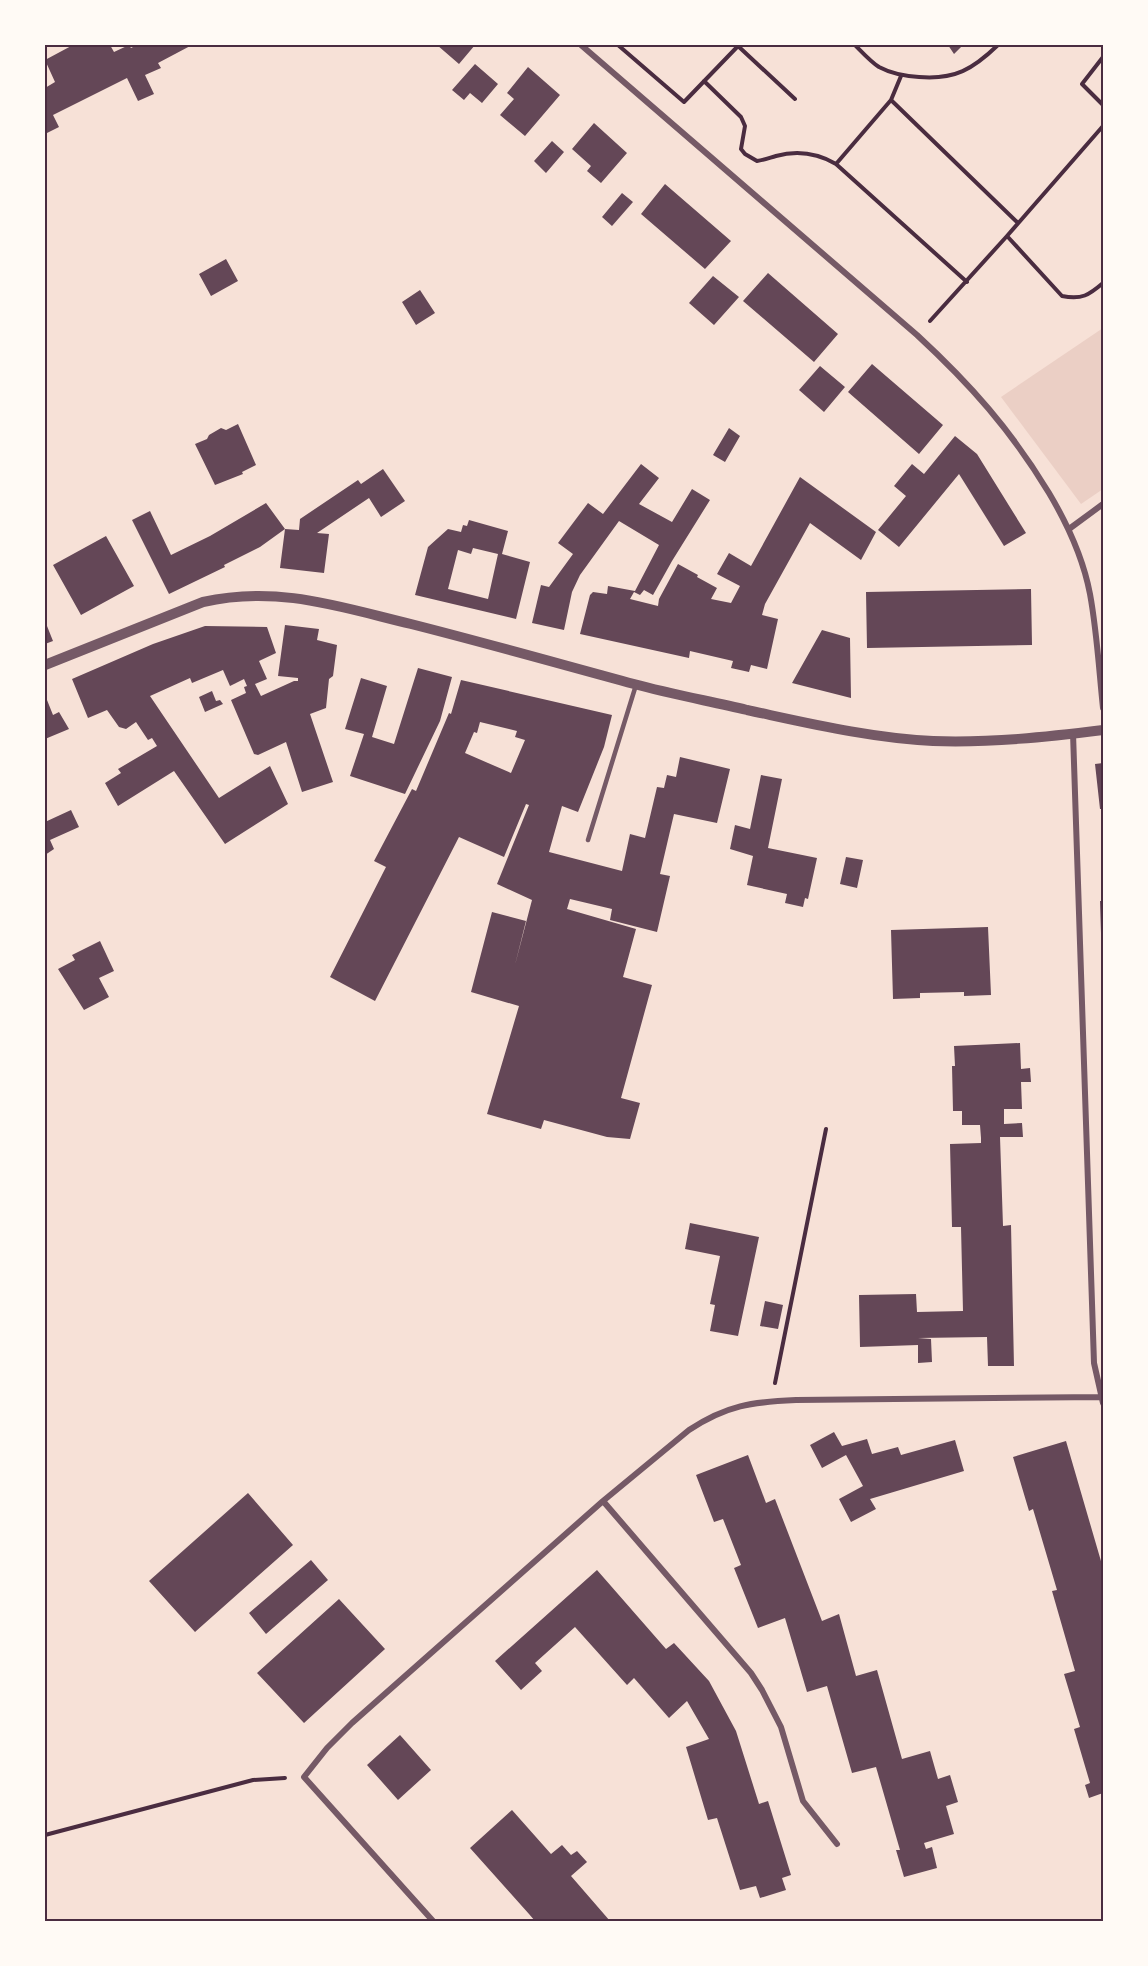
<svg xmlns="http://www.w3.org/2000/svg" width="1148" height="1966" viewBox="0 0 1148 1966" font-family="'Public Sans',sans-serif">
<rect width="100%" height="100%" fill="#f7e1d7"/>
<path fill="#ebcfc5" d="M1103 328V489L1081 504 1001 397Z"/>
<path fill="#644757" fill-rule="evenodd" d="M73 45H110L114 52 129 45 131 48 137 45H192L158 63 161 68 145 75 154 94 138 101 127 78 53 115 59 127 45 134V88L55 82 45 60Z
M437 45H475L459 64Z
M948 45H963L954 54Z
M475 64 498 84 482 103 470 93 464 100 452 90Z
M528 67 560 95 525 136 500 115 514 99 507 93Z
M594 123 627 153 601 183 587 171 591 166 572 149Z
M552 141 564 152 546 173 534 161Z
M665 184 731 241 705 269 641 214Z
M622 193 633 202 612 226 602 217Z
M226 259 238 281 211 296 199 274Z
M768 273 838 334 814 362 743 301Z
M713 276 739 297 714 325 689 303Z
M420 290 435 313 416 325 402 302Z
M872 364 943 425 919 454 848 392Z
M820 366 845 387 824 412 799 390Z
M238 424 256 465 242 472 243 474 215 485 195 444 207 439 209 435 221 428 226 430Z
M729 428 740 436 725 462 713 455Z
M955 436 977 454 1026 533 1004 546 959 474 899 547 878 530 906 496 894 486 912 464 924 474Z
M641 464 659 478 639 504 672 522 692 489 710 500 672 561 653 595 644 590 640 595 634 592 630 599 658 606 659 599 678 564 698 575 697 577 717 588 711 599 731 603 740 586 717 574 729 553 751 566 800 477 876 532 861 560 810 523 765 604 762 615 778 619 767 669 751 665 749 672 731 668 733 661 690 651 689 658 580 634 590 595 593 592 607 594 608 586 635 591 659 545 619 521 580 575 572 592 564 630 532 623 541 585 549 587 573 554 558 543 588 503 603 514Z
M383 469 405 501 381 517 369 498 317 533 329 534 324 573 280 568 285 529 260 547 224 565 225 567 169 594 132 520 150 511 171 555 210 536 266 503 285 529 299 530 300 519 358 480 361 484Z
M469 520 508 531 502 554 530 562 516 619 415 595 428 547 448 529 461 532 463 525 467 526ZM473 548 498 554 488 599 448 589 458 550 471 554Z
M106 536 134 586 81 615 53 565Z
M1031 589 1032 645 867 648 866 592Z
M45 621 53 641 45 644Z
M285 625 319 629 317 640 337 645 333 676 329 679 326 708 310 714 333 782 302 792 286 742 258 755 254 754 231 700 246 693 244 687 247 686 244 679 230 686 223 670 192 683 190 678 150 696 219 798 270 766 288 804 225 844 174 771 118 806 105 783 121 773 118 769 157 746 152 738 148 740 136 722 126 729 119 727 107 710 88 718 72 679 153 644 205 626 267 627 276 653 259 661 267 679 255 684 261 696 294 681H298V678L278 676Z
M822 630 850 638 851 698 792 683Z
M418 668 452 677 440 721 405 794 350 776 364 734 345 729 361 678 387 686 372 737 394 744Z
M461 680 612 715 604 747 578 812 562 806 549 852 622 871 630 834 645 838 657 787 664 788 667 775 676 777 680 757 730 769 717 823 674 814 660 874 670 876 657 932 610 920 612 909 570 899 567 909 636 929 623 977 652 985 621 1098 640 1103 630 1139 607 1137 544 1120 541 1129 487 1114 519 1006 471 992 492 912 526 921 515 965 532 900 497 884 529 805 526 804 504 857 459 837 375 1001 330 977 386 867 374 861 412 789 416 791 449 713 451 714ZM480 722 517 731 515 737 525 740 511 773 465 753 474 732 477 733Z
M212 691 216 701 220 700 223 704 205 712 199 697Z
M45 695 53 715 59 712 69 729 45 739Z
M1103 763V809H1100L1095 764Z
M761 775 782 779 768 848 817 858 808 899 805 898 803 907 785 903 787 894 747 885 753 856 730 849 735 825 750 829Z
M71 810 79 827 50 840 54 849 45 855V822Z
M846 857 863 860 857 888 840 884Z
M1100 901H1103V933H1101Z
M988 927 991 995 964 996V992L920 993V998L893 999 891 930Z
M100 941 114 971 99 978 109 997 84 1010 58 969 75 960 72 955Z
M1020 1043 1021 1069 1030 1068 1031 1082H1021L1022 1109H1004V1124L1022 1123 1023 1137H1000L1003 1226 1011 1225 1014 1366H988L987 1337 918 1338 931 1339 932 1362 918 1363V1345L860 1347 859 1295 916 1294 917 1312 963 1311 961 1227H952L950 1144 981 1143V1138L980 1125H962V1111H953L952 1066H955L954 1046Z
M690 1223 759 1237 738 1336 710 1331 715 1305 710 1304 720 1256 685 1249Z
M765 1301 783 1305 778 1329 760 1326Z
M834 1432 842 1446 867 1439 872 1454 898 1447 901 1455 955 1440 964 1471 870 1499 876 1509 851 1522 839 1499 863 1486 846 1455 822 1468 810 1445Z
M1066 1441 1103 1568V1576L1101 1577 1103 1583V1793L1089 1798 1085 1785 1090 1783 1074 1729 1080 1727 1064 1674 1075 1671 1052 1591 1057 1590 1033 1509 1029 1511 1013 1457Z
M748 1455 766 1503 775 1499 822 1621 839 1614 856 1676 877 1670 902 1759 930 1751 938 1779 950 1775 958 1802 946 1806 954 1834 924 1843 926 1849 932 1847 937 1868 904 1877 896 1850H900L876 1767 852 1773 827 1686 807 1692 785 1618 758 1628 734 1568 741 1565 723 1519 714 1522 696 1475Z
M248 1493 293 1545 195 1632 149 1581Z
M311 1560 328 1580 266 1634 249 1613Z
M597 1570 666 1649 674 1643 709 1681 736 1731 759 1804 768 1801 791 1875 782 1878 786 1890 760 1898 756 1886 740 1890 717 1818 708 1820 686 1747 709 1739 687 1701 669 1718 634 1678 627 1685 575 1627 535 1663 542 1671 521 1690 495 1661Z
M339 1599 385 1649 304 1723 257 1673Z
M400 1735 431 1770 398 1800 367 1765Z
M512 1810 551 1854 562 1845 571 1855 577 1851 587 1862 571 1876 610 1921H535L529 1914 470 1848Z"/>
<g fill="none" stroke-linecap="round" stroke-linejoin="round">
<path stroke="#4a2c40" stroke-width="4" d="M618 45 684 102 739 45
M855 45C862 52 870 61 879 67 892 74 904 76 919 77 955 80 973 69 998 45
M738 46 795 99
M1103 57 1082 84 1103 105
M901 76 891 100 836 164 967 282
M704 81 741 117 745 126 741 149 745 154 757 161C764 160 769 158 776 156 798 150 817 153 836 164
M891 100 1018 223
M1007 236 1103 126
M930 321 1007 236 1062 296C1082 300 1089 295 1103 283
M775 1383 826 1129
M45 1835 253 1780 285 1778"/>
<path stroke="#755966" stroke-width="4.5" d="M588 840 636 685"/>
<path stroke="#755966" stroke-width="6" d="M581 45 917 335C970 384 1011 430 1049 493 1068 525 1083 557 1090 594 1097 632 1099 670 1103 708
M1069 529 1103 504
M1073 733 1094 1363 1103 1403
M603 1501 751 1673 762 1690 781 1727 803 1801 837 1844
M433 1921 304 1777 327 1748 352 1723 603 1501 689 1430C727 1405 752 1402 796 1400L1103 1397"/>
<path stroke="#755966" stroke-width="10" d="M45 665 203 602C278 585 340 607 411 624 486 643 560 664 634 684 671 694 709 701 747 710 808 723 870 738 933 741 990 743 1047 737 1103 730"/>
</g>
<rect width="1148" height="1966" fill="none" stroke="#fffaf5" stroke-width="93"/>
<rect x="46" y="46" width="1056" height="1874" fill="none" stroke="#4a2c40" stroke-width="2"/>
</svg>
